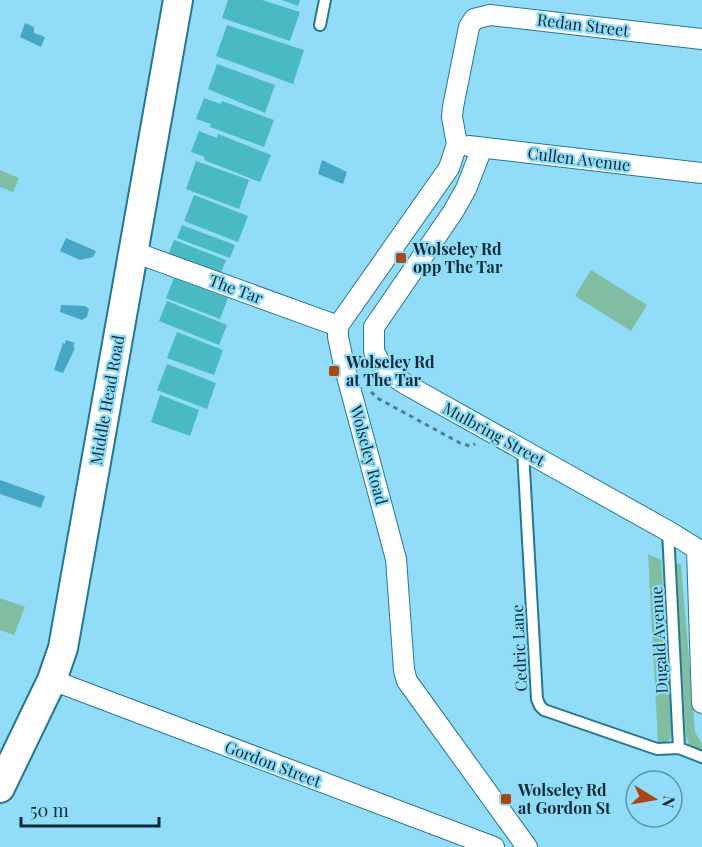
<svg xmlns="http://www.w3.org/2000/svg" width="702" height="847" viewBox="0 0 702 847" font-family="'Playfair Display',serif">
<rect width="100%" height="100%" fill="#90dcf9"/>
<path fill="#7fbea1" d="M0 170 19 178 13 192 0 187Z
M591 270 647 305 631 331 575 296Z
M648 554 661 560 673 734C670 741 666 743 658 743Z
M675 562 681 565 695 732 702 744V751L689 744 686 737Z
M0 598 25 607 14 635 0 630Z"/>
<path fill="#45a6c6" d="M25 23 34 27V33L45 37 41 47 20 37Z
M322 160 347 172 343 184 318 174Z
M66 238 96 251 93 257 80 260 60 251Z
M61 305 85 306 89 309 87 317 82 320 60 312Z
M66 340 75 343 73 347 75 348 63 373 54 370 63 343 65 344Z
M0 480 45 496 41 508 0 494Z"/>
<path fill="#49bac4" d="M228 0H262L300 12 290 41 222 18Z
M282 0H300L298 6Z
M227 25 304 50 293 84 216 56Z
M217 64 275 85 265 113 208 89Z
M204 98 221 104 222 101 274 120 264 147 210 127 211 124 196 119Z
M199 131 217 138 218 134 271 155 260 182 204 160 205 157 191 152Z
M196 161 249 180 239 209 186 189Z
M194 195 248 216 238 242 184 221Z
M182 225 235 245 230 258 177 238Z
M174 240 226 260 220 275 168 255Z
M174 278 228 298 220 319 166 298Z
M167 301 227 325 219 345 159 321Z
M177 332 223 350 214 375 167 358Z
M167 364 216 383 207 409 157 390Z
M160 395 199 410 190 436 151 422Z"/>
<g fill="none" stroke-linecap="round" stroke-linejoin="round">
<g stroke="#277790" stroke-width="14">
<path id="lane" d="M320 25 325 0
M523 451 537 699 540 706 544 710 657 749 679 748 702 757
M668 531 679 748"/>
</g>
<g stroke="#277790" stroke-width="22">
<path id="street" d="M469 146 702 173
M482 148 466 189 453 212 374 327V351L380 363 388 373 407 385 668 531 702 552
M134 252 338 326
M697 549 702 703
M52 680 494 847
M527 847 407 681 404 670 396 559 344 365 338 337V326L449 168 457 144 452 117 453 107 469 27 474 19 490 15 702 39"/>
</g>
<g stroke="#277790" stroke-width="32">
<path id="secondary" d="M0 788 52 680 63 648 178 0"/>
</g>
<path stroke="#4a8094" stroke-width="3" stroke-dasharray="4.5 4.5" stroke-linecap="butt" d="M371 392 379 399 460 443 470 446 475 444"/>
<use href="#lane" stroke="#fff" stroke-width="10"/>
<use href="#street" stroke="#fff" stroke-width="20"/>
<use href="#secondary" stroke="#fff" stroke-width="28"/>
</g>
<g fill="#ab4713" stroke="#90dcf9" stroke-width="2">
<rect x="395" y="252" width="12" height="12" rx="3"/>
<rect x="328" y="365" width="12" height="12" rx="3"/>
<rect x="500" y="793" width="12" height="12" rx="3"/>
</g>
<g text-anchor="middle" stroke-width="4.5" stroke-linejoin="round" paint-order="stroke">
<g font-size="16" fill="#092b36" stroke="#90dcf9">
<text transform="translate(583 25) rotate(7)" y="6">Redan Street</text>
<text transform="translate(579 159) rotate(7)" y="6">Cullen Avenue</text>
<text transform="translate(236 289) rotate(20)" y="6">The Tar</text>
<text transform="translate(107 400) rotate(-80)" y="6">Middle Head Road</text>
<text transform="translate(494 434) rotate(29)" y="6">Mulbring Street</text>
<text transform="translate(369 455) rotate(75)" y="6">Wolseley Road</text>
<text transform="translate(659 640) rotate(-93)" y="6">Dugald Avenue</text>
<text transform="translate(519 648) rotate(-93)" y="6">Cedric Lane</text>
<text transform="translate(273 764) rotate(21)" y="6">Gordon Street</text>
</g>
<g font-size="16" font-weight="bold" fill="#092b36" stroke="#90dcf9" text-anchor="start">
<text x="413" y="255">Wolseley Rd<tspan x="413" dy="18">opp The Tar</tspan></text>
<text x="346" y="368">Wolseley Rd<tspan x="346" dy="18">at The Tar</tspan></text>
<text x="518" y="796">Wolseley Rd<tspan x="518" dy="18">at Gordon St</tspan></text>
</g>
</g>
<g transform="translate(654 799) rotate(101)"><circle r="28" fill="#90dcf9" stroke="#5a95ab" stroke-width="1.5"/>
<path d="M0-4.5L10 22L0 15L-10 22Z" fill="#ab4713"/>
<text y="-9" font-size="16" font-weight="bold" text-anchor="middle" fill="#092b36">N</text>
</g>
<path d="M21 817v9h138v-9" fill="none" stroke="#092b36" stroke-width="3"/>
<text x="30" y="817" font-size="18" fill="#092b36" stroke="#90dcf9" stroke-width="4.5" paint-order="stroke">50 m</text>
</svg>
